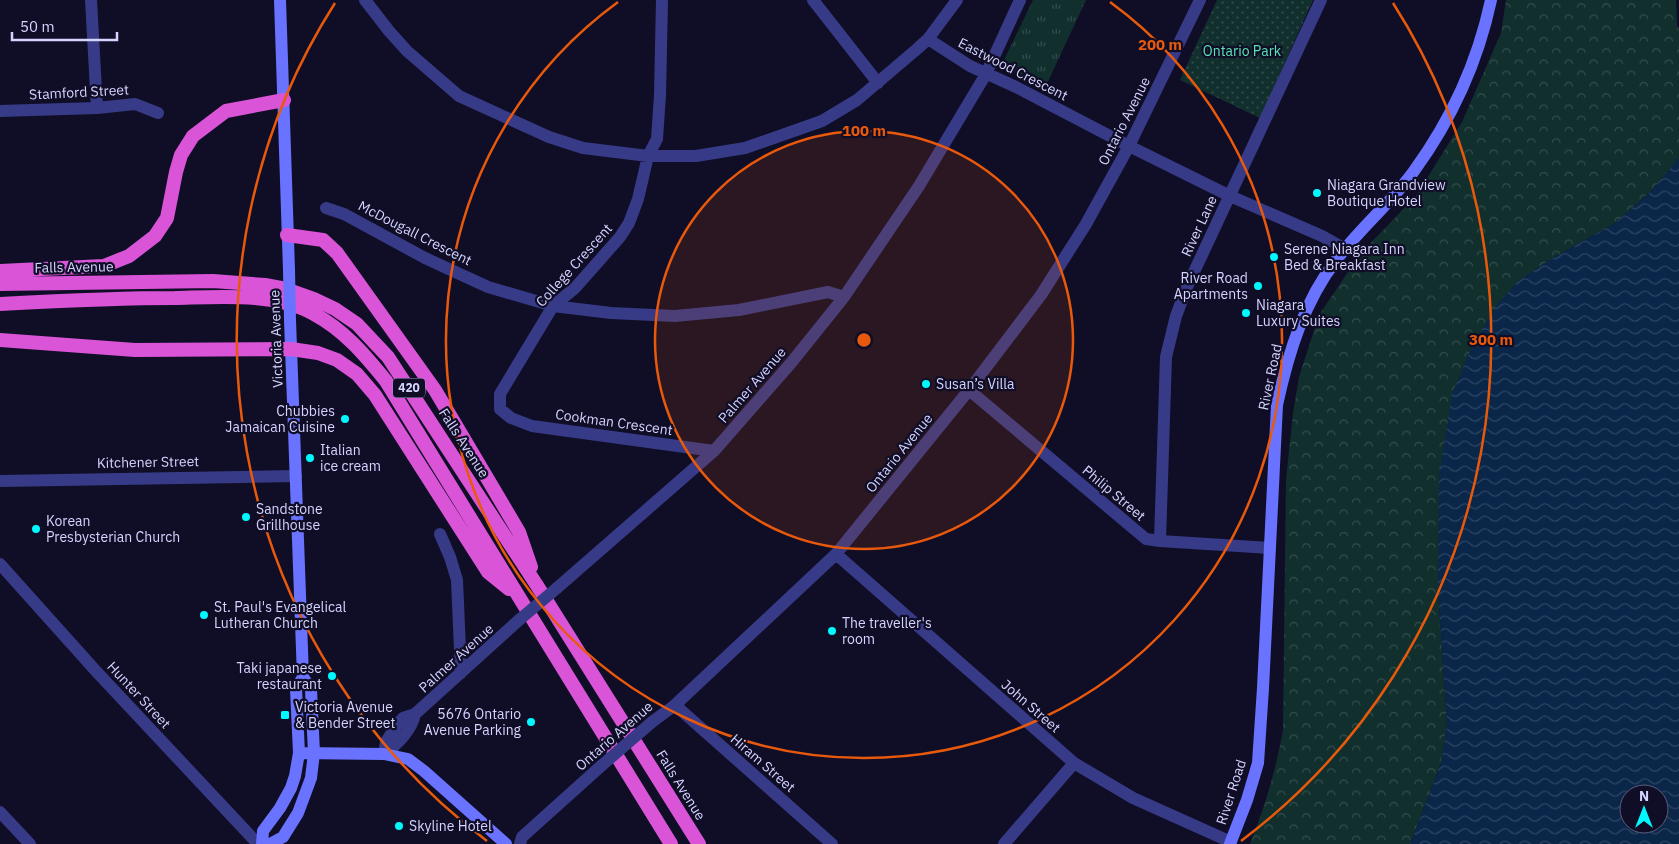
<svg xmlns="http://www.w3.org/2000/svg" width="1679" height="844" viewBox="0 0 1679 844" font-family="'IBM Plex Sans',sans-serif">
<defs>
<pattern id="grass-tufts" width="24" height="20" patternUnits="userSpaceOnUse" patternTransform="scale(1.25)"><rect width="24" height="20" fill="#11302d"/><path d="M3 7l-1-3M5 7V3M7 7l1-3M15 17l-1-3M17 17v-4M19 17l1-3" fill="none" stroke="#334d4c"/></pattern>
<pattern id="forest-crowns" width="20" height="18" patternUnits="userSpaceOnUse" patternTransform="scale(1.25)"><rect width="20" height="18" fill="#11302d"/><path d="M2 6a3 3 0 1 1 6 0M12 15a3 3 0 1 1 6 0" fill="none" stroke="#334d4c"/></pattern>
<pattern id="park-dots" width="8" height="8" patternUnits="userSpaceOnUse" patternTransform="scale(1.25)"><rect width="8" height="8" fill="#11302d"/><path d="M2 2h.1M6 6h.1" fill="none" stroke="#334d4c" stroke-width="1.8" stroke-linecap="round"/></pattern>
<pattern id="water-waves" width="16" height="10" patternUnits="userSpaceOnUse" patternTransform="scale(1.25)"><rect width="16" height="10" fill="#0a2649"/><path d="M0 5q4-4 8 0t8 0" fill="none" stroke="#2d4564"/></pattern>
</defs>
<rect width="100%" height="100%" fill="#100e26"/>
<path fill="url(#grass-tufts)" d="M1033 0H1086L1044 90 1005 67V58Z"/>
<path fill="url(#forest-crowns)" d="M1506 0H1676L1677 25 1679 30V158L1651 191 1615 223 1548 261 1517 282 1438 590 1447 724 1441 763 1410 844H1250C1265 807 1276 769 1283 730L1286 480 1293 413 1299 377 1319 315 1361 253 1416 196 1462 122 1501 33Z"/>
<path fill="url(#park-dots)" d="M1217 0H1313L1260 118 1180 80Z"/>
<path fill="url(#water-waves)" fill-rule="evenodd" d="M1679 158V844H1410L1441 763 1447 724 1438 590 1439 476 1452 394 1472 346 1498 303 1517 282 1548 261 1615 223 1651 191ZM1629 794H1659V824H1629Z"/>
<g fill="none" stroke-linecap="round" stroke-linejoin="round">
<path stroke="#373b87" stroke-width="12" d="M91 0 97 108
M365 0 389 31 407 51 459 96 549 137 583 148 648 156H696L745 148 822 121 857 100 917 49 928 39 957 0
M662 0 660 95 657 139 648 156 638 199 629 223 620 237 575 288 553 306 500 394V409L511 418 532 426 714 451
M813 0 878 83
M928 39 970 66 1016 87 1129 146 1230 196 1322 236 1345 249
M0 111 97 108 135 104 158 113
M326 208 344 214 425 258 488 287 553 306 611 313 675 316 739 310 828 292 844 297
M969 390 1146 539 1160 541 1270 548
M0 481 296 476
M440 534 450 557 457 580 461 673
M1160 541 1166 357 1176 316 1187 287 1321 0
M836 554 1074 763 1133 798 1231 842
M0 564 95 670 258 844
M557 588 714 451 791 363 844 297 919 186 986 74 1020 0
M675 705 836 554 969 390 1041 295 1086 224 1129 146 1200 0
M384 754 386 742 396 726 403 718 415 714 519 620
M384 754C397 745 412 730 415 714
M0 812 30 844
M1004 844 1074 763"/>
<path stroke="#373b87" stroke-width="12" d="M652 722 675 705 832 844
M520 844 522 837 601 766"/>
<path stroke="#6a73ff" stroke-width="12" d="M280 0 289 270
M299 753 384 754 408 759 424 771 506 844
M262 844 263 831 280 808 291 788 295 776 299 753 296 689 303 677 290 320
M270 844 283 837 298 813 311 778 314 753 311 689 303 677
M1230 844 1247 800 1258 763 1263 688 1277 405C1288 354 1304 301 1337 259 1360 228 1391 203 1414 171 1451 120 1478 61 1491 0"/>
<path stroke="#da54d8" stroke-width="14" d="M287 235 323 240 337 253 435 390 519 532 531 567
M0 271 104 266 129 256 155 236 167 218 176 172 181 155 193 136 226 111 284 100
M0 284 213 281 265 285 286 289 314 299 335 309 357 324 388 357 538 587 699 844
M0 304C58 301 117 298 175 298 218 297 276 292 314 314 344 330 365 355 386 381L671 844
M0 340 135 350 291 349 318 353 337 360 357 374 375 395 488 572 509 589"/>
<path stroke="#373b87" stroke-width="12" d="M519 620 557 588"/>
<path stroke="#373b87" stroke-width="12" d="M601 766 652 722"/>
<path stroke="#6a73ff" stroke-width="12" d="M289 270 290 320"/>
</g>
<circle cx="864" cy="340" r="209" fill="#e8590c" fill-opacity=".12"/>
<g fill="none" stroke="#e8590c" stroke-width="2.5">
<circle cx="864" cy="340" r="209"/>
<path d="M1110 2A418 418 0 1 1 618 2"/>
<path d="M487 841A627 627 0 0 1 335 3M1393 3A627 627 0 0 1 1241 841"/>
</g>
<g fill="#00f9fe" stroke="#100e26" stroke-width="2">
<circle cx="1317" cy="193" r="5"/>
<circle cx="1274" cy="257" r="5"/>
<circle cx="1258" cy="286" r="5"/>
<circle cx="1246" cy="313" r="5"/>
<circle cx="926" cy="384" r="5"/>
<circle cx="345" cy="419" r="5"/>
<circle cx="310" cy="458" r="5"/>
<circle cx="246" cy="517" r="5"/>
<circle cx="36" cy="529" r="5"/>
<circle cx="204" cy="615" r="5"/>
<circle cx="832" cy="631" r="5"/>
<circle cx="332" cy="676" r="5"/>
<rect x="280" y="710" width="10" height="10" rx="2.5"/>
<circle cx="531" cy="722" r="5"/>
<circle cx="399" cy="826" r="5"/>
</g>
<g text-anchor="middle" stroke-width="4.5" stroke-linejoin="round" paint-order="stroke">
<rect fill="#100e26" stroke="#9a98be" stroke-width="1" x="393" y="378.5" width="32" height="19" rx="4"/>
<g font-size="12" font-weight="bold" fill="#d5d3ff">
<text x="409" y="392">420</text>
</g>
<g font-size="14" fill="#5ae4b6" stroke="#100e26">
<text x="1242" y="56">Ontario Park</text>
</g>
<g font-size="14" fill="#d5d3ff" stroke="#100e26">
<text transform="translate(1013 69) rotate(27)" y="5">Eastwood Crescent</text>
<text transform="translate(79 92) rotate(-3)" y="5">Stamford Street</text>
<text transform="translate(1124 121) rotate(-63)" y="5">Ontario Avenue</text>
<text transform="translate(1199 226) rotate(-65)" y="5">River Lane</text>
<text transform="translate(415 233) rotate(27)" y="5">McDougall Crescent</text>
<text transform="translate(574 265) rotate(-48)" y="5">College Crescent</text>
<text transform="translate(74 267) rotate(-1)" y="5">Falls Avenue</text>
<text transform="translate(276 339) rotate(-92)" y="5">Victoria Avenue</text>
<text transform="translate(1270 377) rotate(-78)" y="5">River Road</text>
<text transform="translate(752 385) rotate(-49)" y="5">Palmer Avenue</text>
<text transform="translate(614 422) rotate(8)" y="5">Cookman Crescent</text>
<text transform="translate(464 443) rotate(57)" y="5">Falls Avenue</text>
<text transform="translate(899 453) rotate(-51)" y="5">Ontario Avenue</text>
<text transform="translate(148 462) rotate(-1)" y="5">Kitchener Street</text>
<text transform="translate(1114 493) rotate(40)" y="5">Philip Street</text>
<text transform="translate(456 658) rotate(-42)" y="5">Palmer Avenue</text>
<text transform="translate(139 695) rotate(47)" y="5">Hunter Street</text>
<text transform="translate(1031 706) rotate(41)" y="5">John Street</text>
<text transform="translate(614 736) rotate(-41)" y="5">Ontario Avenue</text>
<text transform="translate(763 763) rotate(41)" y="5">Hiram Street</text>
<text transform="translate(681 785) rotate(58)" y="5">Falls Avenue</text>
<text transform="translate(1231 792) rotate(-72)" y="5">River Road</text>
</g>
<g font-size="14" fill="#d5d3ff" stroke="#100e26" text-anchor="start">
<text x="1327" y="190">Niagara Grandview<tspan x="1327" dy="16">Boutique Hotel</tspan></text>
<text x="1284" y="254">Serene Niagara Inn<tspan x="1284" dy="16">Bed &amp; Breakfast</tspan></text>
<text x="1248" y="283" text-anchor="end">River Road<tspan x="1248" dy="16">Apartments</tspan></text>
<text x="1256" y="310">Niagara<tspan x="1256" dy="16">Luxury Suites</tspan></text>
<text x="936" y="389">Susan’s Villa</text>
<text x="335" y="416" text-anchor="end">Chubbies<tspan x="335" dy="16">Jamaican Cuisine</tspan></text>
<text x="320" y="455">Italian<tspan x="320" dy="16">ice cream</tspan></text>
<text x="256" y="514">Sandstone<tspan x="256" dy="16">Grillhouse</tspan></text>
<text x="46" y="526">Korean<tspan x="46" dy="16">Presbysterian Church</tspan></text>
<text x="214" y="612">St. Paul's Evangelical<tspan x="214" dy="16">Lutheran Church</tspan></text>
<text x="842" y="628">The traveller's<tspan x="842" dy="16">room</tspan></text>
<text x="322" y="673" text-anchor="end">Taki japanese<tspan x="322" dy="16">restaurant</tspan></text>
<text x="295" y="712">Victoria Avenue<tspan x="295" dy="16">&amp; Bender Street</tspan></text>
<text x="521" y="719" text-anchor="end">5676 Ontario<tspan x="521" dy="16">Avenue Parking</tspan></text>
<text x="409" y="831">Skyline Hotel</text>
</g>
</g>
<circle cx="864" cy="340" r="8" fill="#e8590c" stroke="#100e26" stroke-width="2.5"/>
<g font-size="15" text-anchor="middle" font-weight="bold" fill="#e8590c" stroke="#100e26" stroke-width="4.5" stroke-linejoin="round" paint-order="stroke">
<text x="1160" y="50">200 m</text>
<text x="864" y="136">100 m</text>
<text x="1491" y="345">300 m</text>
</g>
<g transform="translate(1644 809)"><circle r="24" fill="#100e26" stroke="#5f5d7d"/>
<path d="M0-4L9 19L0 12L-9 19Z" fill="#00f9fe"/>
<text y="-8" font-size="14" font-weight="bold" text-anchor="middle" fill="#d5d3ff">N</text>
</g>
<path d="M12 32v8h105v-8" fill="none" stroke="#d5d3ff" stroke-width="2.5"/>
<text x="20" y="32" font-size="15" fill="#d5d3ff" stroke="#100e26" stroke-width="4" paint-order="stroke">50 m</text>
</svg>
